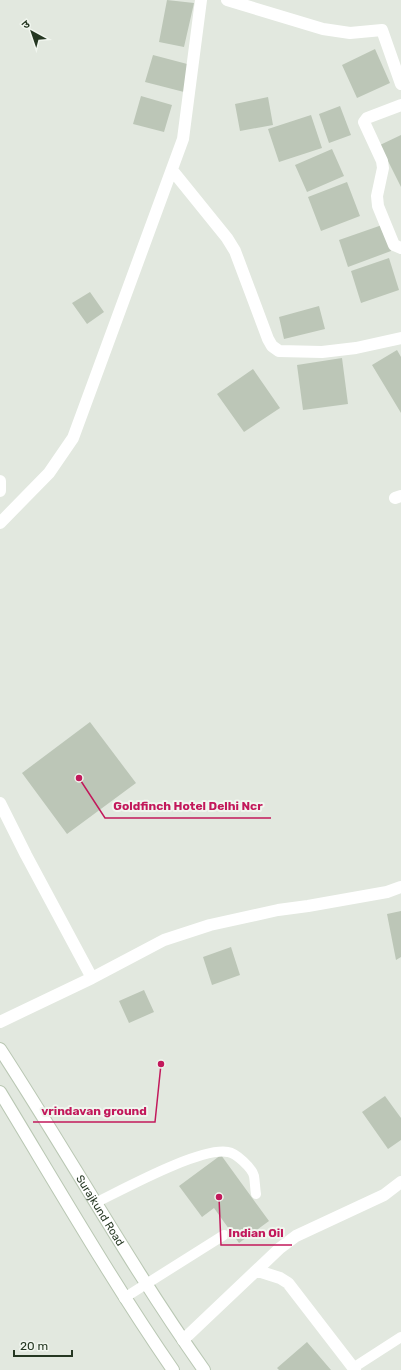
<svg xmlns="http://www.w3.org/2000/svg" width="401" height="1370" viewBox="0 0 401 1370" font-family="Rubik,'Noto Sans Devanagari',sans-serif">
<rect width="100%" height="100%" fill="#e2e8df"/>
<path fill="#bcc6b7" d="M167 0 194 3 184 47 159 42Z
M375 49 390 83 357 98 342 65Z
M153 55 191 65 184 92 145 82Z
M141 96 172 105 164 132 133 124Z
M268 97 273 125 240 131 235 104Z
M340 106 351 135 329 143 319 114Z
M311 115 322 148 279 162 268 129Z
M401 135V187L380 145Z
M332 149 344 176 307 192 295 165Z
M347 182 360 216 321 231 308 197Z
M382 225 391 251 348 267 339 240Z
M389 258 399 290 361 303 351 271Z
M90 292 104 312 87 324 72 303Z
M319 306 325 329 284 339 279 317Z
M397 350 401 357V413L372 365Z
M342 358 348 404 303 410 297 365Z
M253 369 280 408 244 432 217 394Z
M90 722 136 783 67 834 22 773Z
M401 911V957L396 960 387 914Z
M231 947 240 975 212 985 203 957Z
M144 990 154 1012 129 1023 119 1001Z
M385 1096 401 1118V1140L388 1149 362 1112Z
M221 1155 269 1221 239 1243 214 1208 202 1217 179 1186Z
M307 1342 331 1370H279L277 1368Z"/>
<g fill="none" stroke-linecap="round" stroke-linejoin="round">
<g stroke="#b9c7b3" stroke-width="14">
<g id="secondary">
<path id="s1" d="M0 1049C69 1155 131 1267 204 1370"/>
<path d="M0 1092C57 1186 111 1280 173 1370"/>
</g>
</g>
<path stroke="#fff" stroke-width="10" d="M95 1203C124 1189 200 1147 228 1152 236 1153 252 1168 254 1176 255 1182 255 1188 256 1194
M124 1298 224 1235
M353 1368 401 1337"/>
<path stroke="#fff" stroke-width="12" d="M227 0 323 29 350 33 382 30 401 84
M401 105 367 118 364 122 382 161 383 168 377 196 378 206 394 245 401 248
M172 170 227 238 235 251 268 339 272 346 279 351 322 352 356 348 401 338
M0 481V491
M395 498 401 496
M0 523 49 473 73 438 183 139 201 0
M0 803 26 855 92 978
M0 1022 92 978 164 940 210 925 278 910 308 906 387 892 401 887
M258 1271 280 1278 288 1283 355 1370
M183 1340 280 1248 296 1236 384 1195 401 1182"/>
<use href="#secondary" stroke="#fff" stroke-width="12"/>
</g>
<g text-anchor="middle" stroke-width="4" stroke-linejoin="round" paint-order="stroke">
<g font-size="11" fill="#253722" stroke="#f1f6ef">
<text dy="4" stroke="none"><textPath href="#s1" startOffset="190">Surajkund Road</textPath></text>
</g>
</g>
<path fill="none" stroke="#c2185b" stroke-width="1.5" d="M79 778L105 818H271M161 1064L155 1122H33M219 1197L221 1245H292"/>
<g fill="#c2185b" stroke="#f1f6ef" stroke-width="1.5">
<circle cx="79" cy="778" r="4"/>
<circle cx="161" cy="1064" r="4"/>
<circle cx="219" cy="1197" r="4"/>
</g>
<g font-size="12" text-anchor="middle" font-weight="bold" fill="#c2185b" stroke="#f1f6ef" stroke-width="4" stroke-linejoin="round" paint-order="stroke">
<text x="188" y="810">Goldfinch Hotel Delhi Ncr</text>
<text x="94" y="1115">vrindavan ground</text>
<text x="256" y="1237">Indian Oil</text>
</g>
<g transform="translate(32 32) rotate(320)" stroke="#f1f6ef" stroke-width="3" paint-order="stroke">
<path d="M0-3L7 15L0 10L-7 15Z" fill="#253722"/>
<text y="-6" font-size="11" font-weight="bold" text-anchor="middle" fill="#253722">उ</text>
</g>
<path d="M14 1350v6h58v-6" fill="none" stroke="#253722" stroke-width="2"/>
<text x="20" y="1350" font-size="12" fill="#253722" stroke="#f1f6ef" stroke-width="3" paint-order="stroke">20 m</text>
</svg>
